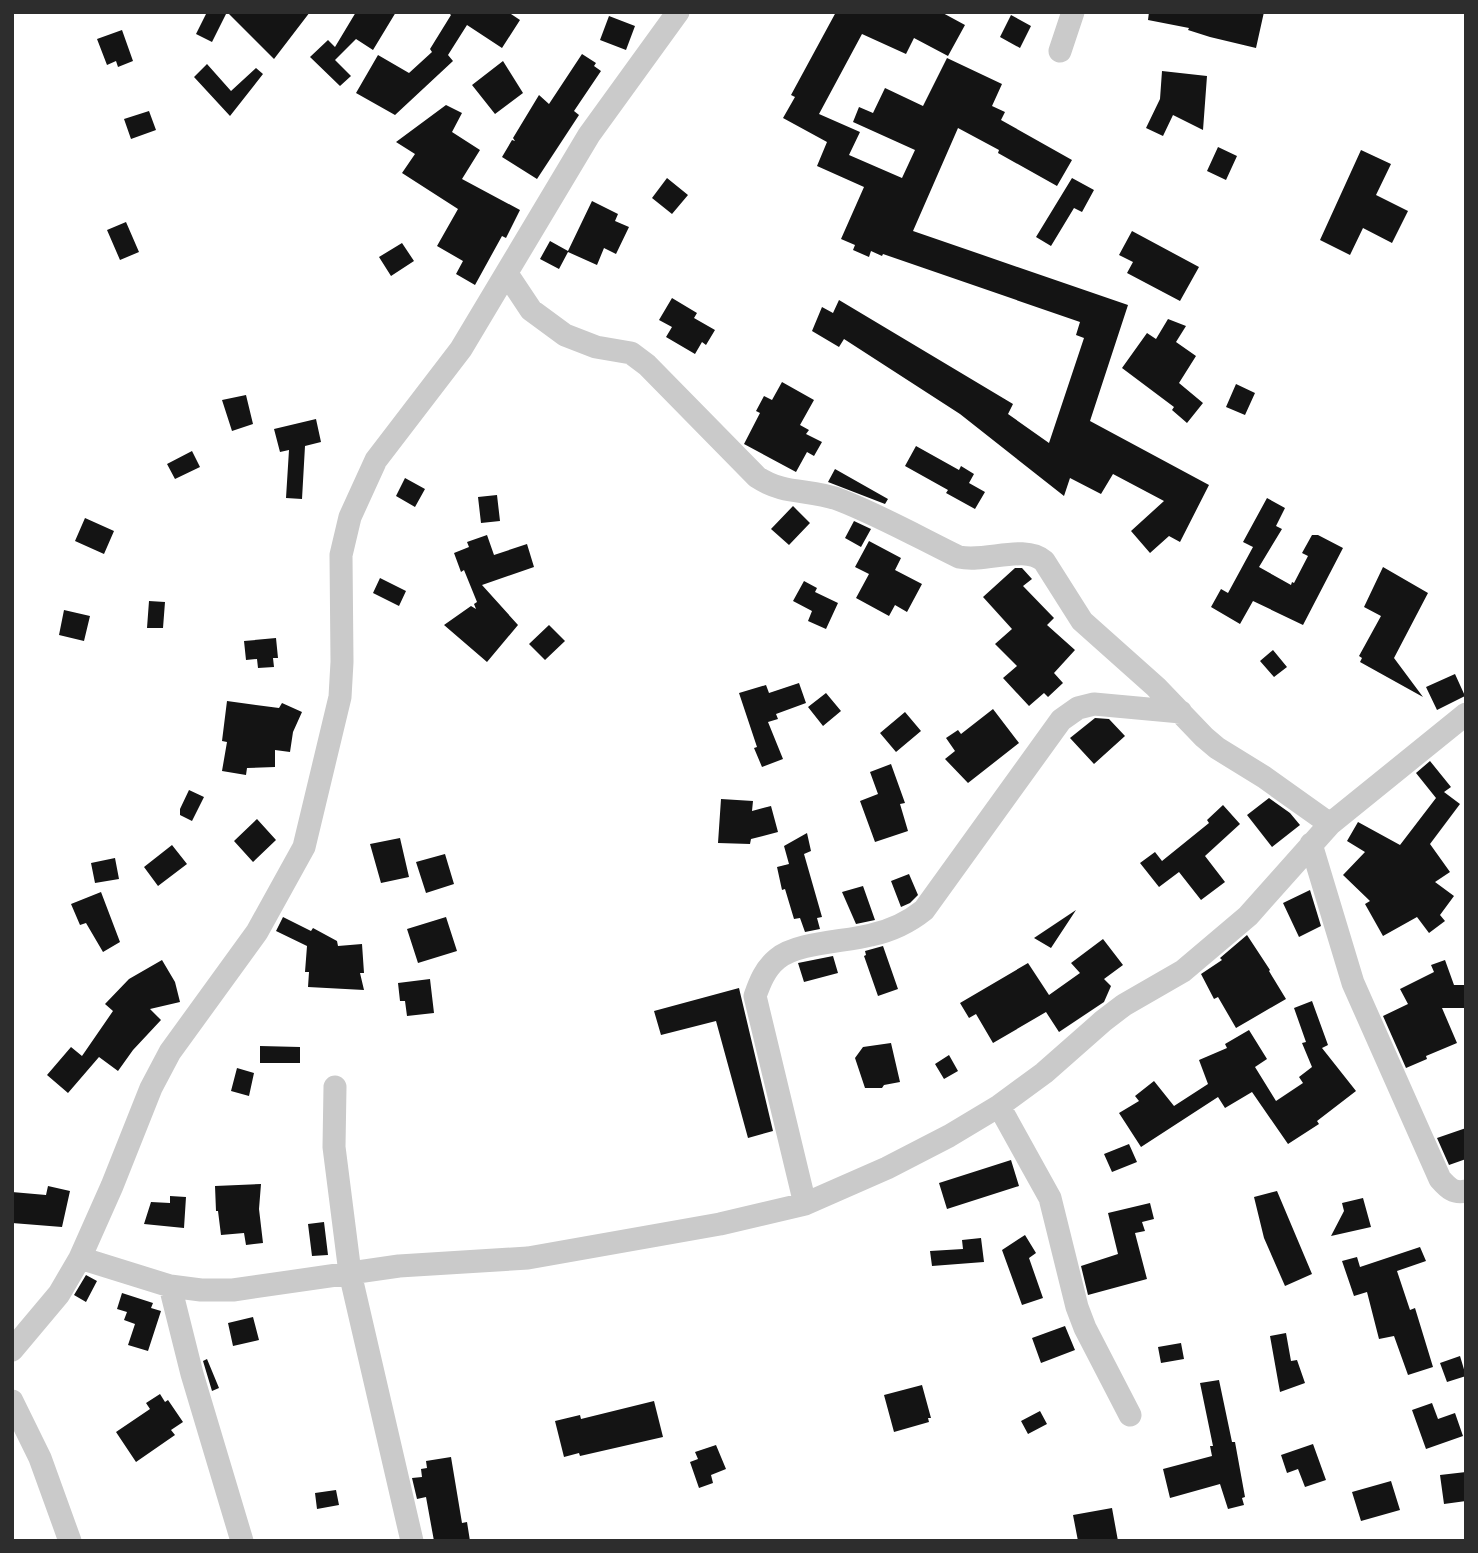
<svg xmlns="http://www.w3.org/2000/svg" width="1478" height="1553" viewBox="0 0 1478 1553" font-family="Poppins,sans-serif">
<rect width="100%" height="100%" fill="#fff"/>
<path fill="#141414" d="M207 12H227L212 42 196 34Z
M227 12H310L274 59Z
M356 12H396L373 50 356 39 335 60 351 76 340 86 310 57 328 40 335 47Z
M448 12H508L520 20 502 48 467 25 448 55 453 61 395 115 356 93 378 55 409 73 432 52 430 49 451 15Z
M836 12H941L965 25 948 56 914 38 906 54 862 34 819 114 860 132 849 155 902 178 915 150 853 122 859 107 873 113 885 88 923 106 947 58 1002 84 992 106 1005 112 1001 120 1072 160 1057 186 998 153 999 150 958 128 913 231 1128 305 1090 421 1209 485 1180 542 1169 536 1150 553 1131 531 1164 501 1113 474 1101 494 1070 478 1064 496 960 414 844 339 839 347 812 331 822 307 833 313 839 300 1013 404 1008 414 1049 443 1084 338 1076 335 1080 322 883 254 882 256 871 251 869 257 853 250 855 245 841 239 864 187 817 166 827 142 783 118 795 97 791 95Z
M1149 12H1264L1256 48 1210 37 1188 30 1189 28 1148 20Z
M1011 15 1031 26 1020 48 1000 37Z
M609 16 635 26 626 50 600 40Z
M122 30 133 61 118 67 116 61 107 65 97 39Z
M582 54 596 63 594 66 601 71 574 111 579 115 537 179 502 157 512 140 515 141 513 138 539 95 549 104Z
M503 61 523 93 495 114 472 85Z
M207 64 231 91 256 68 263 74 230 116 194 77Z
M1162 71 1207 76 1203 130 1173 115 1163 136 1146 128 1160 99Z
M446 105 462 113 452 132 480 150 462 179 520 210 506 238 502 236 475 285 456 274 463 261 437 246 458 209 402 173 415 154 396 142Z
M149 111 156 130 131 139 124 119Z
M1218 147 1237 156 1226 180 1207 171Z
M1361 150 1391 164 1376 195 1408 211 1392 243 1363 228 1350 255 1320 240Z
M667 178 688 195 672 214 652 198Z
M1072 178 1094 190 1082 212 1074 208 1051 246 1036 237Z
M592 201 618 214 615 221 629 227 616 254 604 248 597 265 568 252 559 269 540 259 550 241 568 251Z
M126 222 139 252 120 260 107 230Z
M1132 231 1199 267 1180 301 1127 273 1133 262 1119 255Z
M402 243 414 261 391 276 379 257Z
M672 298 697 313 694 318 715 330 706 345 702 342 695 354 666 337 672 327 659 320Z
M1168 319 1186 326 1176 342 1196 356 1179 383 1203 403 1187 423 1172 410 1174 407 1122 368 1147 333 1156 339Z
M782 382 814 400 800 425 809 430 806 434 822 442 814 456 807 452 796 472 744 444 760 413 756 411 764 396 772 400Z
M1236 384 1255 393 1245 415 1226 407Z
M246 395 253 424 232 431 222 400Z
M316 419 321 442 305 446 302 499 286 498 289 450 280 452 274 429Z
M916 446 959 470 961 466 974 474 969 483 985 492 975 509 946 493 948 490 905 466Z
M192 451 200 467 175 479 167 464Z
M835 469 888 499 885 504 828 482Z
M405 478 425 489 415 507 396 496Z
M497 495 500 521 481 523 478 497Z
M1267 498 1285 508 1276 526 1282 529 1259 567 1291 585 1292 582 1294 583 1308 556 1302 553 1312 535H1318L1343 548 1303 625 1253 601 1240 624 1211 607 1221 589 1228 593 1253 547 1243 542Z
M793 506 810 523 789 545 771 529Z
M85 518 114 531 104 554 75 541Z
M854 521 871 529 861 547 845 538Z
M487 535 494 555 527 544 534 567 482 585 518 625 487 662 444 625 471 606 476 609 474 604 477 602 464 570 461 572 454 553 469 547 467 542Z
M869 541 901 558 895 570 922 584 907 612 895 605 889 616 856 598 869 574 855 567Z
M1383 567 1428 593 1394 658 1423 697 1360 662 1362 658 1359 656 1381 616 1364 607Z
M1015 568H1022L1032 579 1023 586 1054 618 1047 625 1075 650 1054 673 1063 683 1048 697 1044 693 1029 706 1003 678 1017 666 995 644 1012 629 983 597Z
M380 578 406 591 399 606 373 593Z
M804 581 817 588 815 592 838 603 826 629 808 621 812 611 793 601Z
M149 601 165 602 163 628H147Z
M64 610 90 616 84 641 59 635Z
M549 625 565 641 545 660 529 644Z
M276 638 278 658H273L274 667 258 668 257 659 246 660 244 641Z
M1273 650 1287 667 1274 677 1260 661Z
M1455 674 1465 696 1437 710 1426 687Z
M799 683 806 703 776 714 778 719 768 722 783 759 762 767 754 748 757 747 739 693 766 685 769 693Z
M826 693 841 711 823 726 808 707Z
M227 701 279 708 282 703 302 712 293 732 290 752 275 750V767L247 768 246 775 222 771 227 742 222 741Z
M993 709 1019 743 968 783 945 759 955 751 946 738 958 730 961 734Z
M905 712 921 731 896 752 880 733Z
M1095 718 1109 719 1125 736 1094 764 1070 738Z
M1430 761 1451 787 1444 792 1460 804 1430 844 1450 872 1435 882 1454 896 1440 915 1445 921 1429 933 1417 917 1383 936 1365 904 1370 901 1343 875 1365 852 1347 841 1358 822 1400 845 1436 798 1416 773Z
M891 764 905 803 900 804 908 831 875 842 860 801 878 794 870 772Z
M189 790 204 797 192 821 180 815V809Z
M1269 798 1290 813 1300 825 1272 847 1247 815Z
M721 799 753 801 752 811 771 806 778 832 751 839 750 844 718 843Z
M1223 805 1240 824 1205 856 1225 882 1201 900 1179 872 1159 887 1140 863 1155 852 1162 861 1209 823 1207 820Z
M257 819 276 840 253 862 234 841Z
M807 833 811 851 804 854 822 917 817 918 820 929 805 932 800 918 794 919 785 889 782 890 777 867 789 864 784 846Z
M400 838 409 877 381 883 370 844Z
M172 845 187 864 158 886 144 867Z
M445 854 454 884 426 893 416 862Z
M115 858 119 879 95 883 91 863Z
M909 874 918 895 910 903 901 907 891 881Z
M863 886 875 920 856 924 842 892Z
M1310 890 1321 926 1299 937 1283 903Z
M101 892 120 942 103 952 86 923 80 925 71 904Z
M1076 910 1051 948 1034 938Z
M283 917 311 931 313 928 337 941 338 946 362 944 364 973H360L364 990 308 987 309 972H305L307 946 276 931Z
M446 917 457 951 418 963 407 929Z
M1247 935 1270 970 1269 971 1286 999 1236 1028 1218 997 1214 999 1201 974 1222 960 1220 958Z
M1103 939 1123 965 1104 979 1111 986 1104 1002 1059 1032 1046 1012 993 1043 976 1014 969 1018 960 1003 1028 963 1049 995 1080 973 1071 963Z
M883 946 898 989 878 996 864 956 866 955 865 951Z
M833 956 838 973 804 982 798 963Z
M162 960 175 982 180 1002 150 1009 161 1020 133 1050 118 1071 99 1057 68 1093 47 1075 71 1047 82 1056 113 1011 105 1004 129 979Z
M1445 960 1454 985H1466V1008H1442L1457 1043 1426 1056 1427 1059 1406 1068 1383 1016 1408 1004 1400 989 1434 972 1431 965Z
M430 979 434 1013 407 1016 405 1001H400L398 983Z
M739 988 773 1131 748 1138 716 1021 661 1035 654 1011Z
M1312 1001 1328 1045 1322 1048 1356 1091 1317 1121 1319 1124 1288 1144 1252 1092 1225 1108 1218 1097 1141 1147 1119 1113 1139 1101 1135 1096 1154 1081 1174 1106 1208 1084 1199 1060 1227 1048 1225 1044 1249 1030 1267 1059 1255 1067 1276 1101 1303 1083 1299 1077 1312 1067 1302 1043 1306 1042 1294 1008Z
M891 1043 900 1082 884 1085 882 1088H865L855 1058 863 1047Z
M260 1046 300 1047V1063H260Z
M949 1055 958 1071 944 1079 935 1064Z
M237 1068 254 1073 249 1096 231 1091Z
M1466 1128V1159L1449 1165 1437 1138Z
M1129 1144 1137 1162 1112 1172 1104 1154Z
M1011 1160 1019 1186 947 1209 939 1183Z
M261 1184 259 1209 263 1243 246 1245 244 1233 221 1235 218 1211H216L215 1186Z
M48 1186 70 1191 62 1227 12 1223V1192L46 1195Z
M1277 1191 1312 1274 1285 1286 1264 1238 1254 1197Z
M170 1196 186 1197 184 1228 144 1224 151 1202 170 1203Z
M1363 1198 1371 1227 1331 1236 1344 1211 1342 1203Z
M1150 1203 1154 1219 1142 1222 1145 1231 1135 1233 1147 1279 1088 1295 1081 1266 1118 1254 1108 1213Z
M324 1222 328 1255 312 1256 308 1224Z
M1025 1235 1036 1253 1029 1258 1043 1298 1022 1305 1002 1250Z
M981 1238 984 1262 932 1266 930 1251 963 1249 962 1240Z
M1420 1247 1426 1261 1397 1271 1410 1310 1415 1308 1433 1367 1408 1375 1394 1336 1379 1339 1367 1292 1354 1296 1342 1261 1357 1257 1360 1267Z
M86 1275 97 1281 86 1302 74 1295Z
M122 1293 153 1303 151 1308 161 1311 148 1351 128 1345 135 1324 124 1320 127 1312 117 1309Z
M253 1317 259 1340 233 1346 228 1323Z
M1065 1326 1075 1350 1041 1363 1032 1338Z
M1286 1333 1291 1361 1297 1360 1305 1383 1280 1392 1270 1336Z
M1181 1343 1184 1359 1161 1363 1158 1347Z
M1460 1356 1466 1376 1447 1382 1440 1363Z
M207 1359 219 1388 212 1391 203 1361Z
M1219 1380 1232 1442H1235L1245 1497 1242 1498 1244 1505 1228 1509 1220 1484 1170 1498 1163 1469 1212 1456 1210 1446H1213L1200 1383Z
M922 1385 931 1418H928L929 1422 894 1432 884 1395Z
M160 1394 165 1402 168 1400 183 1422 171 1430 175 1435 136 1462 116 1432 150 1409 146 1403Z
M654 1401 663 1437 580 1456 579 1453 564 1457 555 1421 580 1415 581 1419Z
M1432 1403 1438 1419 1455 1413 1463 1436 1426 1449 1412 1410Z
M1040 1411 1047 1424 1028 1434 1021 1421Z
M1313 1444 1326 1480 1305 1487 1298 1469 1287 1473 1281 1455Z
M716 1445 726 1469 711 1475 713 1483 699 1488 690 1462 698 1459 695 1452Z
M451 1457 462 1523 467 1522 470 1541H434L426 1497 417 1499 412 1478 422 1477 421 1469 427 1468 426 1461Z
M1466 1472V1501L1444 1504 1440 1475Z
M1391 1481 1400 1510 1361 1521 1352 1492Z
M336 1490 339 1505 317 1509 315 1493Z
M1112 1508 1118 1541H1078L1073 1515Z"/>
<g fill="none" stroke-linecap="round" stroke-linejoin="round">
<path stroke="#cacaca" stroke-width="23" d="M1060 51 1073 12
M507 274 531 310 565 335 596 347 631 353 647 365 757 477C786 496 809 488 840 500 881 516 920 538 959 557 986 563 1024 544 1044 561L1082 621 1156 687 1204 737 1217 748 1264 777 1330 824
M1311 844 1353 983 1440 1179C1448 1188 1454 1194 1466 1191
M335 1087 334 1147 350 1273 412 1541
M999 1106 1050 1198 1077 1307 1085 1328 1130 1415
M805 1204 755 996C760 982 765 969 777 959 797 942 845 942 871 935 890 931 909 922 924 910L1061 720 1078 708 1094 704 1181 712
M80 1258 170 1286 201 1290H233L399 1266 528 1258 720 1224 805 1204 887 1168 949 1136 999 1106 1044 1073 1103 1021 1124 1005 1183 971 1248 916 1330 824 1466 714
M170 1286 192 1374 242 1541
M12 1350 59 1294 80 1258 112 1186 151 1088 170 1052 257 932 304 847 340 697 342 662 341 555 350 517 376 460 461 349 589 135 678 12
M12 1401 40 1458 70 1541"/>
</g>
<rect width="1478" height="1553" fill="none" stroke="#2d2d2d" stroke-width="28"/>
</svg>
